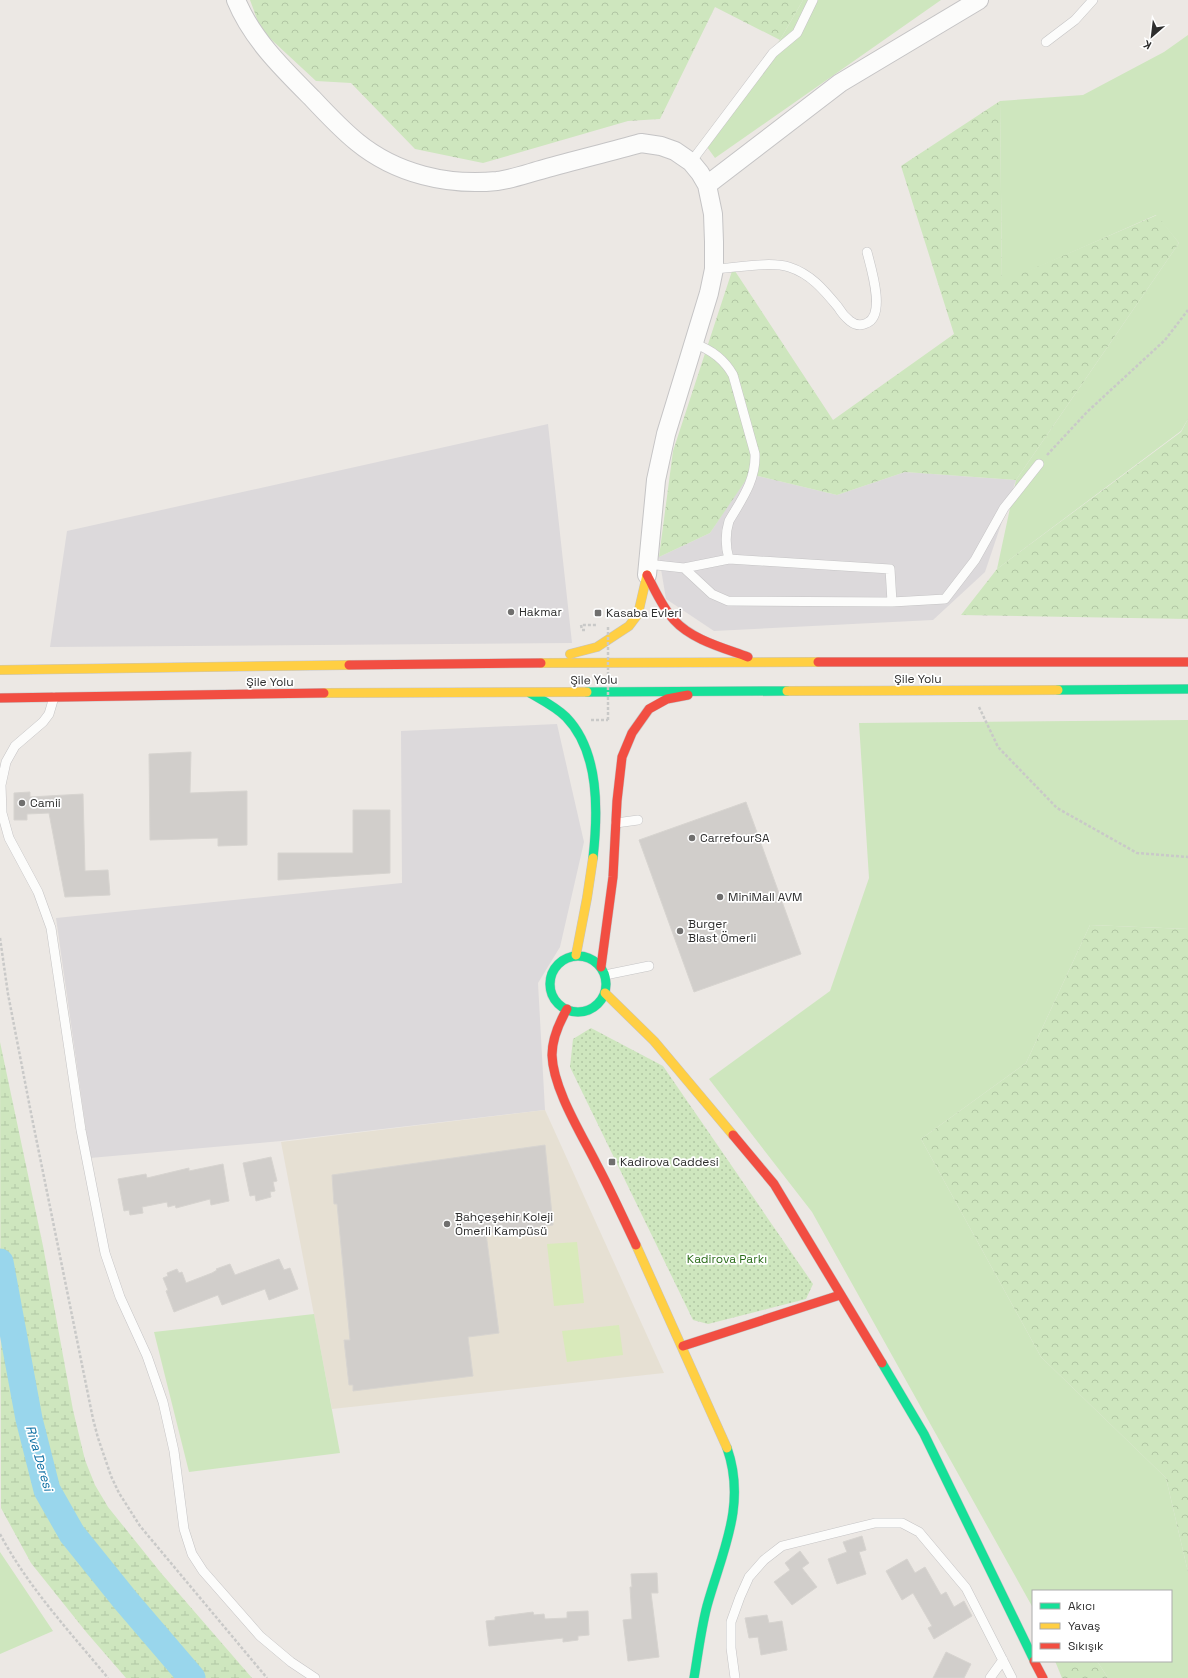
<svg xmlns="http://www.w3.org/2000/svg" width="1188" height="1678" viewBox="0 0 1188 1678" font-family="'Space Grotesk',sans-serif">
<defs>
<pattern id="forest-crowns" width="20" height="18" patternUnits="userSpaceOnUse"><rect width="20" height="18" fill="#cee6be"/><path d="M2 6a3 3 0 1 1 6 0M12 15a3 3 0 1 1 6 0" fill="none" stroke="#b1c6a4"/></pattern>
<pattern id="wetland-marsh" width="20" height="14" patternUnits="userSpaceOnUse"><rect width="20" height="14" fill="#cee6be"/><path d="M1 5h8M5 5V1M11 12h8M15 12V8" fill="none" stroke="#b1c6a4"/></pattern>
<pattern id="park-dots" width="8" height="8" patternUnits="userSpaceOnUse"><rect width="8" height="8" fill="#cee6be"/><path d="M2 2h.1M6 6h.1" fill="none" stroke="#b1c6a4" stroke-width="1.8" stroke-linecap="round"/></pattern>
</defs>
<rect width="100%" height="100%" fill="#ece8e4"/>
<path fill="#dcd9db" d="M548 424 572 643 50 647 67 531Z
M905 472 1016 480 985 572 933 620 714 631 666 599 659 557 710 533 749 474 837 495Z
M557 724 584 842 560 947 538 983 545 1110 281 1141 90 1158 56 918 402 883 401 731Z"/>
<path fill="#e6e0d3" d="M545 1110 664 1373 332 1409 281 1142Z"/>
<path fill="#cee6be" d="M803 0H941L715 158 702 140 780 40Z
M1188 35V419L1181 431 997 569 1016 480 1179 243 1156 215 1002 283 1000 101 1083 95 1164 52Z
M1188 720V929L1090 925 1026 1063 921 1139 1041 1357 1166 1478 1188 1572V1678H1108L1097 1661H1171V1591H1033V1608L812 1212 709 1079 830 991 869 878 859 723Z
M314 1314 340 1453 189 1472 154 1332Z
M0 1552 53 1631 0 1654Z"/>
<path fill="url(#forest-crowns)" d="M250 0H803L780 40 715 7 660 119 628 121 483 163 415 149 351 83 316 81 261 30Z
M1000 101 1002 282 1157 215 1179 243 1016 480 905 472 837 495 750 474 710 533 659 557 673 451 733 268 833 420 954 334 901 166Z
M1188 419V619L961 615 997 569 1181 432Z
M1090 925 1188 929V1572L1166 1478 1041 1357 921 1139 1026 1063Z
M1055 1661H1097L1108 1678H1062Z"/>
<path fill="url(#wetland-marsh)" d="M0 1042 43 1246 73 1410 85 1460 95 1485 108 1507 161 1573 252 1678H126L87 1633 31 1563 1 1508Z"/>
<path fill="url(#park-dots)" d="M591 1028 663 1066 813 1284 806 1299 708 1324 693 1320 570 1067 573 1039Z"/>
<path fill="#d9eabb" d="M577 1242 584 1303 554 1306 547 1244Z
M619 1325 623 1355 567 1362 562 1331Z"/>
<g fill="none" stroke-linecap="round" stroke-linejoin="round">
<path stroke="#99d6ec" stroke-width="27" d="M0 1262 29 1419 47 1490 72 1534 126 1601 192 1678"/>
</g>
<path fill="#d1cecb" stroke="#d7d4d0" d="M191 752 190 793 247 791V845L218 846V838L150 840 149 754Z
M30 792V797L83 794 85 871 108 870 110 895 65 897 49 813 27 814V820H14V793Z
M746 802 801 954 694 992 639 840Z
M353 810H390V873L278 880V853H353Z
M545 1145 553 1225 486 1233 499 1333 468 1337 473 1376 353 1391V1385H349L344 1340H350L337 1204H334L332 1175Z
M271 1157 277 1181 273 1182 275 1191 270 1192 271 1197 256 1201 255 1195 250 1196 243 1163Z
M223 1164 229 1201 211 1205 210 1199 176 1208 175 1205 168 1207 167 1202 142 1207 143 1213 130 1215 129 1210 124 1211 118 1179 146 1174 147 1178 189 1168V1171Z
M279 1259 284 1270 290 1268 298 1289 269 1300 265 1289 222 1305 218 1295 174 1312 166 1291 168 1290 163 1278 168 1276 167 1273 177 1269 179 1273 182 1272 186 1283 212 1273 217 1270 216 1269 230 1264 235 1275Z
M862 1536 866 1550 859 1552 866 1574 837 1584 828 1559 847 1552 843 1542Z
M800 1551 809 1563 802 1568 817 1587 792 1605 774 1582 790 1570 785 1563Z
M907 1559 915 1573 925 1567 941 1595 946 1592 954 1607 964 1601 972 1616 934 1639 928 1628 932 1626 913 1593 902 1600 886 1571Z
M657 1573 658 1593H651L659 1657 628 1661 623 1620 632 1619 630 1587H632L631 1574Z
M588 1611 589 1635 578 1636V1640L563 1642V1638L489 1646 486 1621 495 1620V1617L533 1612 534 1615 544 1614 545 1619 567 1618V1612Z
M767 1615 769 1623 782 1621 787 1650 761 1655 758 1637 749 1638 745 1618Z
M946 1652 971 1664 964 1678H933Z"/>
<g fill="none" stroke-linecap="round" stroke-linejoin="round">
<g stroke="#c5c4c5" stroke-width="10">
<path id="lane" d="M1046 42 1075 20 1093 0
M691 162 773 53 797 33 813 0
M714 269C735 268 770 261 789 267 811 274 824 290 838 307 841 312 845 317 850 321 855 325 861 326 867 323 886 315 871 268 867 252
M695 344C712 350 724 359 733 375L755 454C756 480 742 499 729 521 725 534 725 545 729 559
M647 564 684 568 729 559 890 569 892 602
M684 568 712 594 728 601 892 602 945 599 975 560 1004 508 1039 464
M54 697 49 714 43 722 15 746 6 762 1 785 2 813 9 838 38 892 51 928 81 1130 105 1253 120 1297 147 1356 163 1402 174 1451 184 1529 192 1554 203 1571 260 1636 291 1662 315 1678
M616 823 638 820
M605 975 649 966
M735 1678 731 1648V1622L740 1597 749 1577 764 1560 782 1546 875 1523H902L919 1532 966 1588 1012 1678
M990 1678 1003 1660"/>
</g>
<g stroke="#c5c4c5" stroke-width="20">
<path id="street" d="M236 0C252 39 283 69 312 98 326 113 341 129 357 142 396 174 448 186 497 181 513 179 529 173 544 169 576 160 609 152 641 143L661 146 675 151 691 162 700 173 707 185 713 214 714 242V269L709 293 666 434 656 480 647 575
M707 185 840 83 979 0"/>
</g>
<g stroke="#c5c4c5" stroke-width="10">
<path id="fast" d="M1058 690 1188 689
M587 692 787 691
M530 693C542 700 556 707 566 717 600 752 598 813 593 858
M550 984a28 28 0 1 1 56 0a28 28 0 1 1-56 0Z
M882 1363 924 1434 1033 1658
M694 1678C698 1654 701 1629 707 1606 722 1552 747 1505 727 1448"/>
</g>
<g stroke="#c5c4c5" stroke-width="10">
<path id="slow" d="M570 654 597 647 629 626 638 614 647 575
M541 663 818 662
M0 670 349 665
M787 691 1058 690
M324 693 587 692
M576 955 587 898 593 858
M605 993 654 1041 733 1135
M636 1245 727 1448"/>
</g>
<g stroke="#c5c4c5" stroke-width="10">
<path id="jam" d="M647 575C655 590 662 607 674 620 692 640 724 648 748 657
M818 662H1188
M349 665 541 663
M0 698 324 693
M601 967 613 877 617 801 622 757 632 733 649 709 667 699 688 695
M567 1009C559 1023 552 1038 552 1055 553 1089 582 1135 597 1165 611 1191 623 1218 636 1245
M733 1135 774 1184 882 1363
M683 1346 840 1295
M1034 1661 1043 1678"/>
</g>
<path stroke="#c9c9c8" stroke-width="2.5" stroke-dasharray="3 2" stroke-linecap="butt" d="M1047 455 1087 412 1165 340 1188 310
M585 630H582L581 625H596
M979 707 998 747 1057 808 1137 853 1188 857
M591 720H608
M0 938 8 994 31 1113 93 1419 98 1438 111 1476 119 1493 140 1526 267 1678
M0 1534C28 1587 70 1632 108 1678"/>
<use href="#lane" stroke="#fcfcfb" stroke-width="9"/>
<use href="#street" stroke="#fcfcfb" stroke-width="18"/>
<use href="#fast" stroke="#16e098" stroke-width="9"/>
<use href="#slow" stroke="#ffcf43" stroke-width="9"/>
<use href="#jam" stroke="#f24e42" stroke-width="9"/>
<path stroke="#c9c9c8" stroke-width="2.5" stroke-dasharray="3 2" stroke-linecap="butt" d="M608 720V625"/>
</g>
<g fill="#706f6e" stroke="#fff" stroke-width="1.5">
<circle cx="511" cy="612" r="4"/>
<rect x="594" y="609" width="8" height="8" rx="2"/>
<circle cx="22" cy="803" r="4"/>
<circle cx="692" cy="838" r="4"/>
<circle cx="720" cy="897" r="4"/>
<circle cx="680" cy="931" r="4"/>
<rect x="608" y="1158" width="8" height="8" rx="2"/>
<circle cx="447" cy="1224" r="4"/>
</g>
<g text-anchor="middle" stroke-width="3.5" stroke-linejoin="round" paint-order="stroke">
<g font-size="12" fill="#2e2e2e" stroke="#fff" text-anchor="start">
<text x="519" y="616">Hakmar</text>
<text x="606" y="617">Kasaba Evleri</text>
<text x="30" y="807">Camii</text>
<text x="700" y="842">CarrefourSA</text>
<text x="728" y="901">MiniMall AVM</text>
<text x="688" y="928">Burger<tspan x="688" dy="14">Blast Ömerli</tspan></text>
<text x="620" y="1166">Kadirova Caddesi</text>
<text x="455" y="1221">Bahçeşehir Koleji<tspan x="455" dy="14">Ömerli Kampüsü</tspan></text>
</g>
<g font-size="12" fill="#2e2e2e" stroke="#fff">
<text x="918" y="683">Şile Yolu</text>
<text transform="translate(594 680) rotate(-1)" y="4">Şile Yolu</text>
<text x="270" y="686">Şile Yolu</text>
</g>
<g font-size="12" fill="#2c6e1b" stroke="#fff">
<text x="727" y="1263">Kadirova Parkı</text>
</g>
<g font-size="13" font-style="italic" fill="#0d6fa3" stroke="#fff">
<text transform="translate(40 1458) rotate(74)" y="5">Riva Deresi</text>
</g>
</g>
<rect x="1032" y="1590" width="140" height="72" fill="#ffffff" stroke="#ababab"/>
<rect x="1040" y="1603" width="20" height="6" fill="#16e098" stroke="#ababab"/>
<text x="1068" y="1610" font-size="12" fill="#2e2e2e">Akıcı</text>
<rect x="1040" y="1623" width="20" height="6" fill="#ffcf43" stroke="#ababab"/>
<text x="1068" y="1630" font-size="12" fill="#2e2e2e">Yavaş</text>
<rect x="1040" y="1643" width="20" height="6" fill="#f24e42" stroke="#ababab"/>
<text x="1068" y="1650" font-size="12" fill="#2e2e2e">Sıkışık</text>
<g transform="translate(1152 36) rotate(208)" stroke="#ffffff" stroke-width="3" paint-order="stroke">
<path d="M0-3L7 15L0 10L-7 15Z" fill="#2e2e2e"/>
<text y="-6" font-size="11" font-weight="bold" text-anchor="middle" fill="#2e2e2e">K</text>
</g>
</svg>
